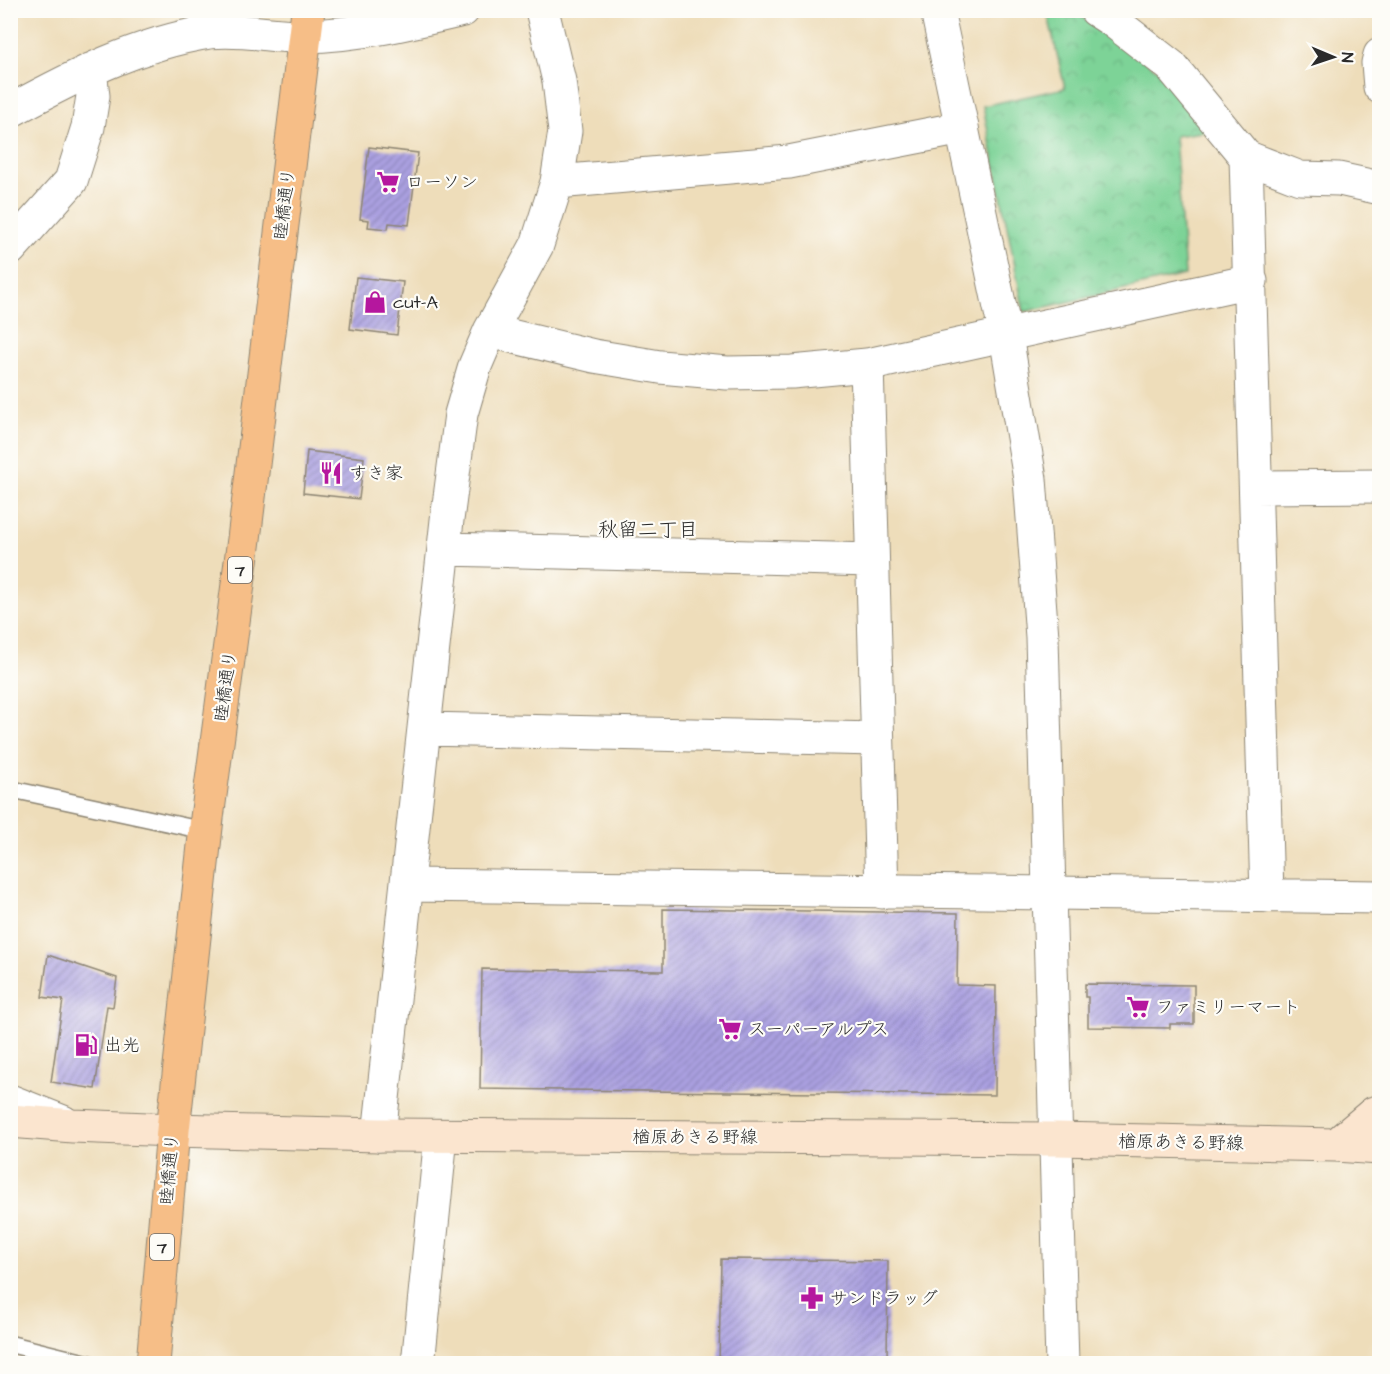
<svg xmlns="http://www.w3.org/2000/svg" width="1390" height="1374" viewBox="0 0 1390 1374" font-family="'Architects Daughter','Klee One',sans-serif">
<defs>
<pattern id="park-crowns" width="20" height="18" patternUnits="userSpaceOnUse" patternTransform="scale(1.5)"><rect width="20" height="18" fill="#7dd397"/><path d="M2 6a3 3 0 1 1 6 0M12 15a3 3 0 1 1 6 0" fill="none" stroke="#6cb582"/></pattern>
<pattern id="building-hatch" width="6" height="6" patternUnits="userSpaceOnUse" patternTransform="scale(1.5)"><rect width="6" height="6" fill="#aba0e1"/><path d="M-1 1l2-2M0 6l6-6M5 7l2-2" fill="none" stroke="#8b83b7"/></pattern>
</defs>
<rect width="100%" height="100%" fill="#fdfcf7"/>
<filter id="ink" filterUnits="userSpaceOnUse"><feTurbulence type="fractalNoise" baseFrequency=".0167" numOctaves="2"/><feDisplacementMap in="SourceGraphic" scale="12" xChannelSelector="R" yChannelSelector="G"/><feConvolveMatrix kernelMatrix="1 2 1 2 8 2 1 2 1" color-interpolation-filters="sRGB"/></filter>
<filter id="wash" filterUnits="userSpaceOnUse"><feTurbulence type="fractalNoise" baseFrequency=".008" numOctaves="4" result="noise"/><feDisplacementMap in="SourceGraphic" scale="24" xChannelSelector="R" yChannelSelector="G"/><feGaussianBlur stdDeviation="1.35" result="paint"/><feColorMatrix in="noise" values="0 0 0 0 0 0 0 0 0 0 0 0 0 0 0 0 0 1.4 0 .05"/><feComposite in="paint" operator="in"/></filter>
<g filter="url(#wash)">
<rect width="100%" height="100%" fill="#eeddba"/>
<path fill="url(#park-crowns)" stroke="#547f61" stroke-width="1.5" d="M1047 11H1073L1159 71 1209 131 1175 136 1185 275 1024 312 983 106 1065 88Z"/>
<g id="blocks">
<path fill="url(#building-hatch)" d="M369 147 418 153 409 225 389 223 388 229 368 227 369 220 360 219Z
M356 277 403 282 397 335 350 329Z
M307 451 364 458 359 499 303 493Z
M663 909 958 913 957 985 996 986 995 1095 480 1089 482 969 663 971Z
M48 955 117 978 113 1007 107 1006 95 1089 51 1082 63 1000 42 997Z
M1085 984 1194 985V1024H1170V1028L1088 1027V997H1085Z
M721 1259 888 1261 887 1364H719Z"/>
</g>
</g>
<g filter="url(#ink)">
<use href="#blocks" fill-opacity="0" stroke="#8c8472" stroke-width="1.5"/>
<g fill="none" stroke-linecap="round" stroke-linejoin="round">
<g stroke="#8c8472" stroke-width="19">
<path id="service" d="M10 789 206 831
M10 1344 91 1364"/>
</g>
<g stroke="#8c8472" stroke-width="35">
<path id="minor" d="M1096 10 1113 21 1171 66 1246 157 1300 178 1339 179 1380 188
M1380 55 1378 63 1380 87
M10 111C73 77 138 43 210 32 242 28 273 37 305 36 359 35 412 22 463 10
M1246 157 1267 896
M557 182 789 162 962 128
M10 249 71 181 88 127 93 96 90 70
M490 331 594 356 660 367 727 373 792 372 867 365 1251 281
M867 365 882 892
M1256 487 1380 486
M445 549 872 560
M424 729 877 739
M407 885 1380 897
M10 1101 63 1122
M379 1135 447 520 461 414 475 366 490 331 537 245 557 182 565 131 559 81 542 10
M418 1364 441 1136"/>
</g>
<g stroke="#8c8472" stroke-width="35">
<path id="tertiary" d="M937 10 1006 336 1030 479 1042 637 1062 1364"/>
</g>
<g stroke="#8c8472" stroke-width="35">
<path id="secondary" d="M10 1121 73 1126 173 1130 379 1135 1056 1139 1336 1145 1380 1148
M1336 1145 1374 1113 1380 1112"/>
</g>
<g stroke="#8c8472" stroke-width="35">
<path id="primary" d="M153 1364 173 1130 207 818 244 539 308 10"/>
</g>
<use href="#service" stroke="#fff" stroke-width="16"/>
<use href="#minor" stroke="#fff" stroke-width="33"/>
<use href="#tertiary" stroke="#fff" stroke-width="33"/>
<use href="#secondary" stroke="#fbe5cf" stroke-width="33"/>
<use href="#primary" stroke="#f6be87" stroke-width="33"/>
</g>
</g>
<defs>
<g id="supermarket-bare" transform="scale(1.8)"><path d="M-6-5.5h2.5l.6 2H6L4.5 2H-2.5L-4.4-4H-6ZM-1.5 3.2a1.3 1.3 0 1 0 .1 0ZM3 3.2a1.3 1.3 0 1 0 .1 0Z" fill="#b5179e" stroke="#fdfcf7" stroke-width="2.5" paint-order="stroke"/></g>
<g id="shop-bare" transform="scale(1.8)"><path d="M-5-2.5h2.3a2.7 3.5 0 0 1 5.4 0H5L5.5 6h-11ZM-1.5-2.5h3a1.5 2.3 0 0 0-3 0Z" fill="#b5179e" stroke="#fdfcf7" stroke-width="2.5" paint-order="stroke"/></g>
<g id="restaurant-bare" transform="scale(1.8)"><path d="M-5-6h1v4h1v-4h1v4h1v-4h1v5L-1.5 .5V6h-2V.5L-5-1ZM5-6V6H3V1.5H1.5Q1.5-4 5-6Z" fill="#b5179e" stroke="#fdfcf7" stroke-width="2.5" paint-order="stroke"/></g>
<g id="fuel-bare" transform="scale(1.8)"><path d="M-5.5-6h7V0h2V4h1.3V-2.5L3-4.5l.8-.8L6-3V5H2.5V1h-1V6h-7ZM-4.2-4.7v3.2H.2V-4.7Z" fill="#b5179e" stroke="#fdfcf7" stroke-width="2.5" paint-order="stroke"/></g>
<g id="pharmacy-bare" transform="scale(1.8)"><path d="M-2-6h4v4h4v4h-4v4h-4v-4h-4v-4h4Z" fill="#b5179e" stroke="#fdfcf7" stroke-width="2.5" paint-order="stroke"/></g>
</defs>
<g fill-rule="evenodd">
<use href="#supermarket-bare" x="388" y="182"/>
<use href="#shop-bare" x="375" y="302"/>
<use href="#restaurant-bare" x="331" y="473"/>
<use href="#supermarket-bare" x="1138" y="1007"/>
<use href="#supermarket-bare" x="730" y="1029"/>
<use href="#fuel-bare" x="86" y="1045"/>
<use href="#pharmacy-bare" x="812" y="1298"/>
</g>
<g text-anchor="middle" stroke-width="4.5" stroke-linejoin="round" paint-order="stroke">
<g fill="#fdfcf7" stroke="#6a6a68" stroke-width="1.5">
<rect x="228" y="557" width="24" height="26" rx="4.5"/>
<rect x="150" y="1234" width="24" height="26" rx="4.5"/>
</g>
<g font-size="16" font-weight="bold" fill="#2b2b2b">
<text x="240" y="576">7</text>
<text x="162" y="1253">7</text>
</g>
<g font-size="18" fill="#2b2b2b" stroke="#fdfcf7" text-anchor="start">
<text x="406" y="188">ローソン</text>
<text x="393" y="308">cut-A</text>
<text x="349" y="479">すき家</text>
<text x="1156" y="1013">ファミリーマート</text>
<text x="748" y="1035">スーパーアルプス</text>
<text x="104" y="1051">出光</text>
<text x="830" y="1304">サンドラッグ</text>
</g>
<g font-size="18" fill="#2b2b2b" stroke="#fdfcf7">
<text transform="translate(284 204) rotate(-83)" y="6">睦橋通り</text>
<text transform="translate(225 686) rotate(-82)" y="6">睦橋通り</text>
<text x="695" y="1143">楢原あきる野線</text>
<text transform="translate(1181 1142) rotate(1)" y="6">楢原あきる野線</text>
<text transform="translate(169 1169) rotate(-85)" y="6">睦橋通り</text>
</g>
<g font-size="20" fill="#2b2b2b" stroke="#fdfcf7">
<text x="648" y="536">秋留二丁目</text>
</g>
</g>
<rect width="1390" height="1374" fill="none" stroke="#fdfcf7" stroke-width="36"/>
<g transform="translate(1333 57) rotate(92)" stroke="#fdfcf7" stroke-width="4.5" paint-order="stroke">
<path d="M0-4.5L10 22L0 15L-10 22Z" fill="#2b2b2b"/>
<text y="-9" font-size="16" font-weight="bold" text-anchor="middle" fill="#2b2b2b">N</text>
</g>
</svg>
